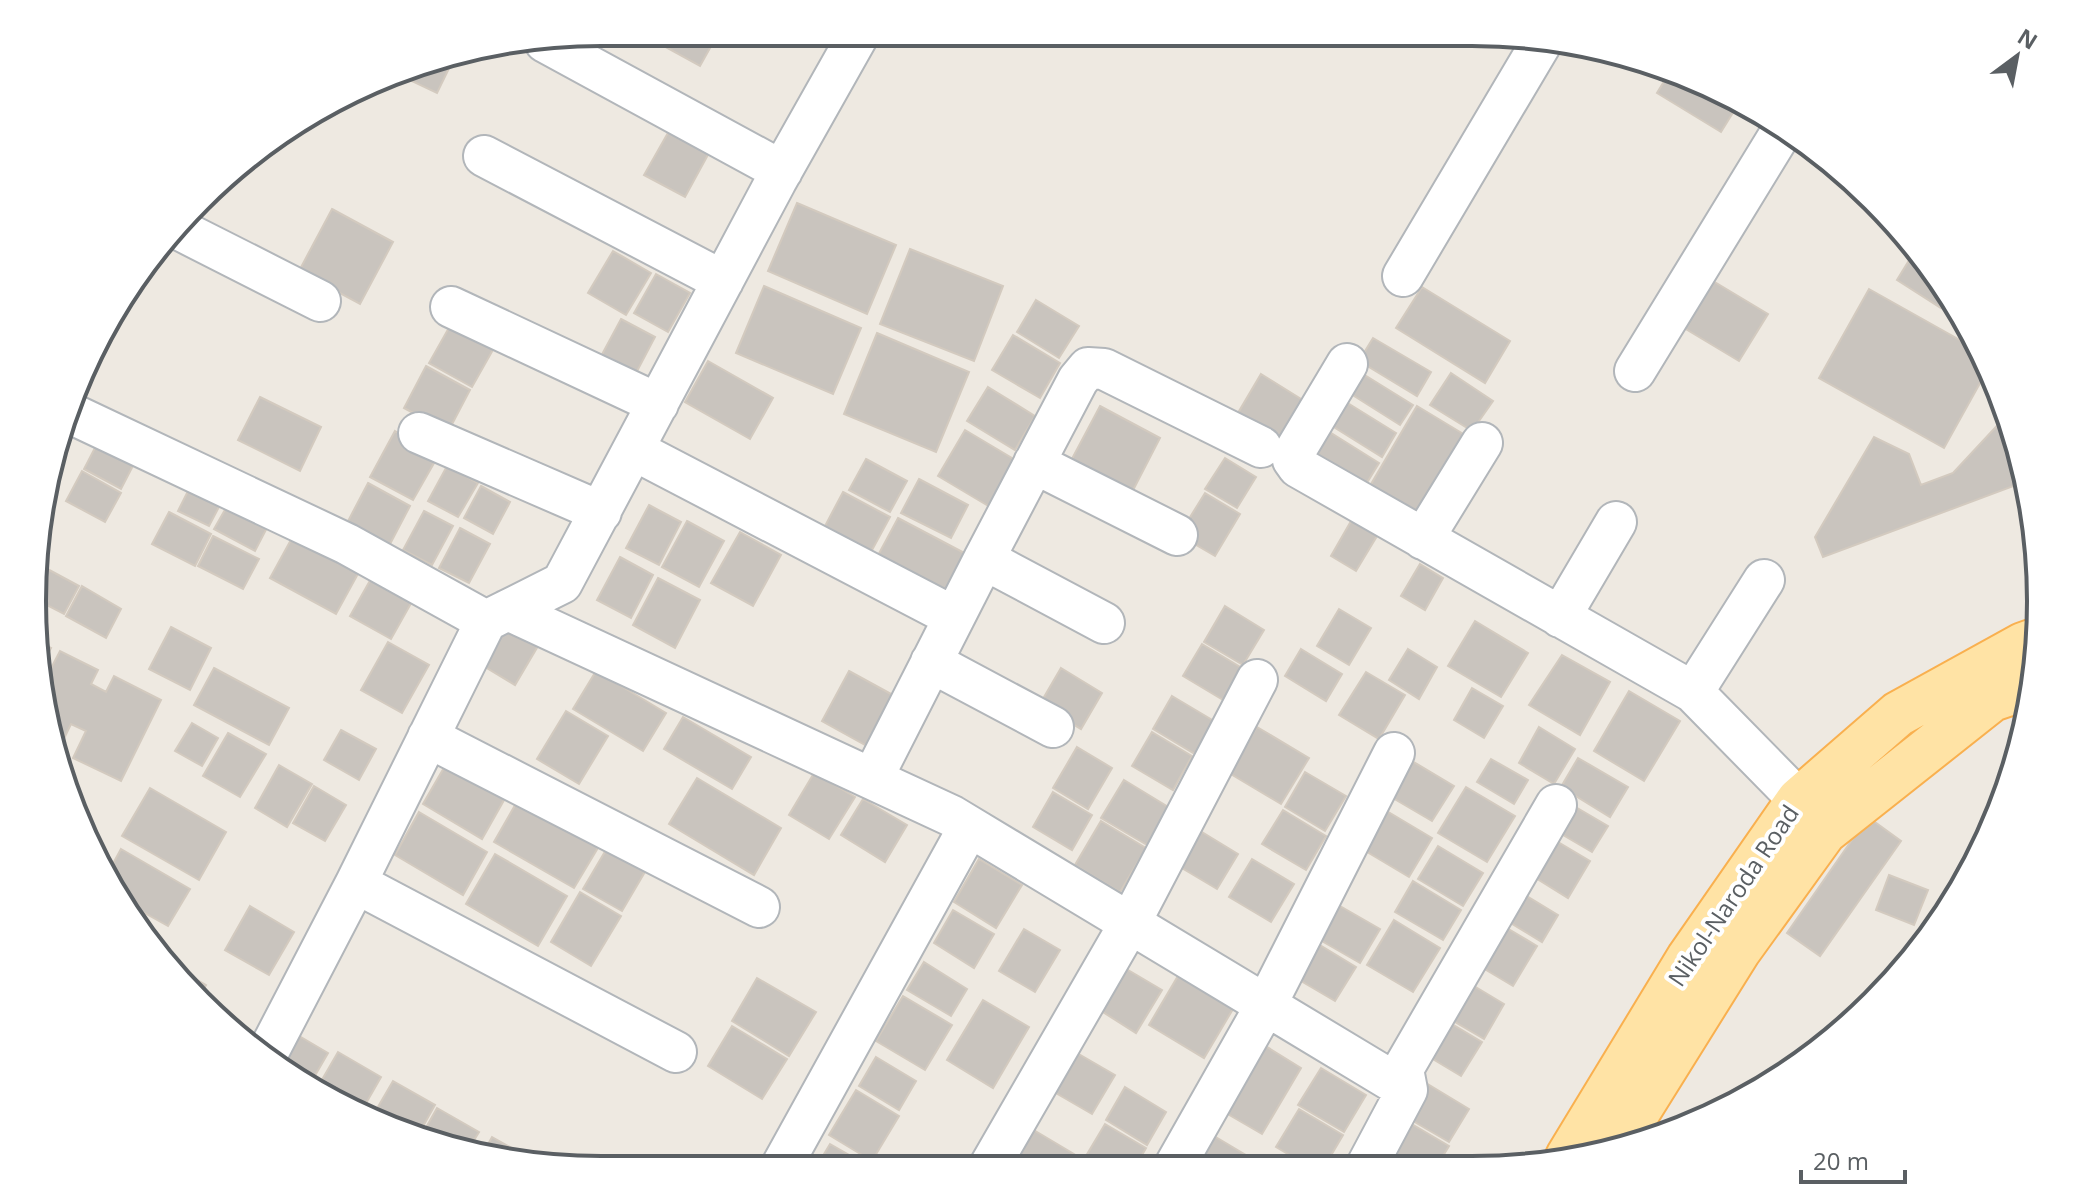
<svg xmlns="http://www.w3.org/2000/svg" width="2073" height="1202" viewBox="0 0 2073 1202" font-family="'Open Sans',sans-serif">
<rect width="100%" height="100%" fill="#eee9e1"/>
<path fill="#c9c4be" stroke="#d3cabf" stroke-width="2" d="M643 32H719L700 66 642 34Z
M455 56 437 93 397 74 419 62Z
M1671 70 1739 103 1721 132 1657 93Z
M669 131 709 153 685 197 644 175Z
M797 203 896 245 867 314 768 271Z
M332 209 393 242 360 304 299 271Z
M910 249 1003 286 974 361 880 324Z
M1916 249 1945 285 1950 293 1941 308 1897 280Z
M613 251 651 273 626 315 588 293Z
M656 274 690 293 668 332 634 313Z
M1708 278 1768 314 1739 361 1679 325Z
M764 286 861 328 833 394 736 353Z
M1422 287 1510 341 1485 383 1396 328Z
M1869 289 1981 352 1989 367 1944 448 1819 378Z
M1036 300 1079 326 1059 358 1017 332Z
M455 317 498 341 472 387 429 363Z
M621 319 655 337 634 377 600 358Z
M877 333 969 372 936 452 844 414Z
M1013 335 1060 363 1040 398 992 370Z
M1373 338 1431 372 1417 396 1359 361Z
M708 361 773 398 750 439 685 402Z
M426 366 470 390 448 432 404 408Z
M1355 369 1413 405 1400 425 1343 389Z
M1451 373 1493 401 1472 431 1430 405Z
M1261 374 1306 402 1281 445 1235 418Z
M988 387 1035 416 1015 450 967 421Z
M260 397 321 427 300 471 238 440Z
M1338 397 1396 433 1382 457 1324 421Z
M1100 406 1160 438 1127 502 1066 470Z
M1417 406 1475 441 1422 531 1364 496Z
M2007 415 2027 481 1823 557 1815 537 1874 437 1909 454 1921 485 1953 473Z
M1320 426 1379 463 1360 494 1301 457Z
M965 430 1017 461 990 507 938 476Z
M395 431 438 456 413 500 370 477Z
M99 440 136 460 121 489 84 469Z
M1225 458 1256 477 1237 508 1205 489Z
M866 459 907 481 890 512 849 490Z
M447 466 478 483 458 517 428 501Z
M82 471 121 493 105 522 66 501Z
M919 479 968 505 951 538 901 513Z
M368 483 410 506 388 548 346 525Z
M481 486 510 502 493 534 464 518Z
M190 487 221 503 209 526 178 511Z
M843 492 890 517 871 552 825 526Z
M1205 493 1240 514 1215 556 1179 535Z
M230 501 270 522 255 551 214 529Z
M649 505 681 522 659 565 626 548Z
M424 511 453 526 432 565 403 550Z
M169 512 211 534 195 566 152 544Z
M898 518 970 556 947 597 876 559Z
M687 521 724 541 699 587 662 567Z
M1351 521 1377 536 1356 571 1331 556Z
M460 528 490 544 469 583 439 568Z
M740 532 781 555 753 606 711 583Z
M213 536 259 559 243 589 198 566Z
M293 536 359 572 336 614 270 578Z
M620 557 653 575 631 618 597 600Z
M1420 564 1443 578 1425 610 1401 596Z
M40 565 79 586 64 614 37 600Z
M377 568 418 591 391 639 350 616Z
M658 578 700 600 675 648 633 625Z
M82 586 121 609 106 638 66 616Z
M1225 606 1264 630 1243 665 1204 642Z
M1339 609 1371 628 1349 665 1317 646Z
M1475 621 1528 653 1501 697 1448 666Z
M503 625 538 646 515 685 480 664Z
M171 627 211 648 190 690 149 669Z
M33 639 51 648 40 670 48 674 60 651 98 670 91 684 106 692 114 676 161 700 121 781 73 758 86 731 71 724 59 749 55 748Z
M388 642 429 665 402 713 361 690Z
M1202 644 1242 668 1223 700 1183 676Z
M1301 649 1342 674 1326 701 1285 676Z
M1408 649 1437 667 1419 699 1389 680Z
M1562 655 1610 682 1580 735 1529 705Z
M214 668 289 708 269 745 194 705Z
M1061 668 1102 693 1081 729 1040 704Z
M596 671 666 713 643 751 573 709Z
M849 671 902 700 874 750 822 721Z
M1366 672 1405 695 1379 739 1339 715Z
M1472 688 1503 706 1484 738 1454 720Z
M1629 691 1680 721 1644 781 1594 751Z
M1172 696 1214 721 1195 754 1153 729Z
M566 711 608 736 579 784 537 759Z
M683 717 751 757 732 789 664 749Z
M192 723 218 738 202 766 175 751Z
M1257 727 1309 758 1281 804 1229 773Z
M1539 727 1575 749 1554 784 1519 763Z
M341 730 376 749 359 780 324 760Z
M1152 732 1192 756 1173 790 1132 766Z
M228 733 266 754 240 797 203 776Z
M1077 747 1112 768 1088 809 1053 788Z
M1578 758 1628 787 1610 817 1561 787Z
M449 759 508 793 482 839 423 804Z
M1491 759 1528 780 1514 804 1477 782Z
M1412 761 1454 786 1432 821 1391 797Z
M279 765 312 784 287 827 255 808Z
M1305 772 1346 796 1325 831 1285 807Z
M814 773 855 797 829 839 789 815Z
M697 778 781 828 754 875 669 824Z
M1124 780 1170 808 1147 845 1101 818Z
M314 786 346 805 325 841 293 823Z
M1466 787 1515 816 1487 862 1438 833Z
M150 788 226 832 199 880 122 836Z
M1053 792 1092 815 1072 850 1033 827Z
M522 793 602 841 574 888 494 842Z
M863 799 907 825 885 862 841 835Z
M1567 802 1608 826 1592 852 1551 828Z
M1380 807 1432 838 1409 877 1357 846Z
M1283 810 1326 836 1306 870 1262 844Z
M419 812 487 852 463 895 395 855Z
M1868 817 1901 841 1820 956 1787 933Z
M1101 821 1146 848 1120 892 1075 865Z
M1197 829 1238 854 1217 889 1175 864Z
M1548 836 1590 861 1568 898 1526 872Z
M610 843 649 865 622 911 583 889Z
M1438 846 1483 873 1463 906 1418 879Z
M121 849 190 889 168 926 125 902 109 871Z
M495 854 567 896 538 946 466 904Z
M979 859 1022 885 996 928 954 902Z
M1252 859 1294 884 1271 922 1229 897Z
M1889 875 1928 890 1914 925 1876 910Z
M1413 881 1461 910 1443 940 1395 912Z
M1515 889 1558 915 1542 942 1499 916Z
M580 892 621 916 591 966 551 942Z
M1333 902 1380 929 1360 963 1313 936Z
M250 906 294 932 269 975 225 950Z
M953 910 994 934 974 968 934 943Z
M1394 920 1440 948 1413 992 1367 965Z
M1495 921 1537 946 1513 986 1471 961Z
M1024 929 1060 950 1035 992 999 971Z
M1310 939 1356 967 1335 1001 1289 974Z
M166 962 206 985 200 995 166 963Z
M924 962 967 989 951 1016 907 990Z
M1123 967 1162 990 1136 1033 1098 1009Z
M1178 976 1233 1009 1204 1058 1149 1025Z
M757 978 816 1012 789 1056 732 1021Z
M1464 980 1504 1004 1484 1039 1443 1015Z
M903 996 952 1025 925 1070 876 1041Z
M983 1000 1029 1027 993 1088 947 1060Z
M1442 1018 1482 1042 1461 1076 1421 1052Z
M732 1026 787 1059 762 1099 708 1066Z
M289 1030 328 1053 309 1086 285 1074 271 1061Z
M1259 1042 1301 1068 1262 1134 1219 1109Z
M338 1052 381 1077 361 1112 316 1090Z
M1077 1053 1115 1075 1092 1114 1054 1092Z
M876 1057 916 1081 899 1110 859 1086Z
M1321 1068 1366 1095 1344 1132 1298 1105Z
M393 1081 435 1105 416 1139 372 1117Z
M1426 1083 1469 1109 1449 1142 1406 1117Z
M1125 1087 1166 1112 1147 1145 1106 1120Z
M856 1090 899 1116 872 1161 829 1135Z
M437 1108 479 1132 468 1150 419 1140Z
M1299 1109 1343 1135 1323 1169H1313L1276 1147Z
M1405 1120 1449 1146 1435 1169H1418L1387 1150Z
M1105 1124 1146 1148 1134 1169H1107L1086 1156Z
M1032 1129 1074 1154 1065 1169H1008Z
M1209 1133 1251 1158 1245 1169H1188Z
M492 1137 533 1160 532 1162 483 1153Z
M830 1144 870 1167 869 1169H815Z"/>
<g fill="none" stroke-linecap="round" stroke-linejoin="round">
<g stroke="#b2b6ba" stroke-width="44">
<path id="minor" d="M545 42 782 171
M484 156 723 281
M180 230 320 301
M1403 276 1543 40
M451 307 658 404
M1347 364 1295 451 1293 460 1298 467 1693 692 1764 580
M1635 371 1785 126
M70 413 347 544 486 621
M419 433 601 512
M634 450 954 617
M1034 463 1177 535
M1423 539 1482 443
M984 559 1104 623
M508 610 952 816 1407 1090 1365 1169
M1560 617 1616 522
M931 662 1053 727
M1693 692 1799 800
M428 737 759 907
M872 779 984 559 1078 380 1088 368 1104 369 1261 447
M356 883 676 1052
M266 1056 356 883 486 621 562 583 776 181 860 32
M1407 1090 1403 1069 1556 805
M780 1169 969 827
M988 1169 1130 923 1257 680
M1173 1169 1266 1005 1394 753"/>
</g>
<g stroke="#f9b04f" stroke-width="48">
<path id="major" d="M1615 1148 1738 951 1824 832 1992 699 2033 685
M1568 1157 1689 958 1799 800 1898 714 2023 645 2037 640"/>
</g>
<use href="#minor" stroke="#fff" stroke-width="40"/>
<use href="#major" stroke="#ffe3a5" stroke-width="44"/>
</g>
<g text-anchor="middle" stroke-width="8" stroke-linejoin="round" paint-order="stroke">
<g font-size="24" fill="#5a5f63" stroke="#fff">
<text transform="translate(1734 896) rotate(-56)" y="8">Nikol-Naroda Road</text>
</g>
</g>
<path d="M0 0H2073V1202H0ZM601 46H1472A555 555 0 0 1 2027 601V601A555 555 0 0 1 1472 1156H601A555 555 0 0 1 46 601V601A555 555 0 0 1 601 46Z" fill="#fff" fill-rule="evenodd"/>
<path fill="none" stroke="#5a5f63" stroke-width="4" d="M601 46H1472A555 555 0 0 1 2027 601V601A555 555 0 0 1 1472 1156H601A555 555 0 0 1 46 601V601A555 555 0 0 1 601 46Z"/>
<g transform="translate(2017 56) rotate(32)" stroke="#ffffff" stroke-width="6" paint-order="stroke">
<path d="M0-6L14 30L0 20L-14 30Z" fill="#5a5f63"/>
<text y="-12" font-size="22" font-weight="bold" text-anchor="middle" fill="#5a5f63">N</text>
</g>
<path d="M1801 1170v12h104v-12" fill="none" stroke="#5a5f63" stroke-width="4"/>
<text x="1813" y="1170" font-size="24" fill="#5a5f63" stroke="#ffffff" stroke-width="6" paint-order="stroke">20 m</text>
</svg>
